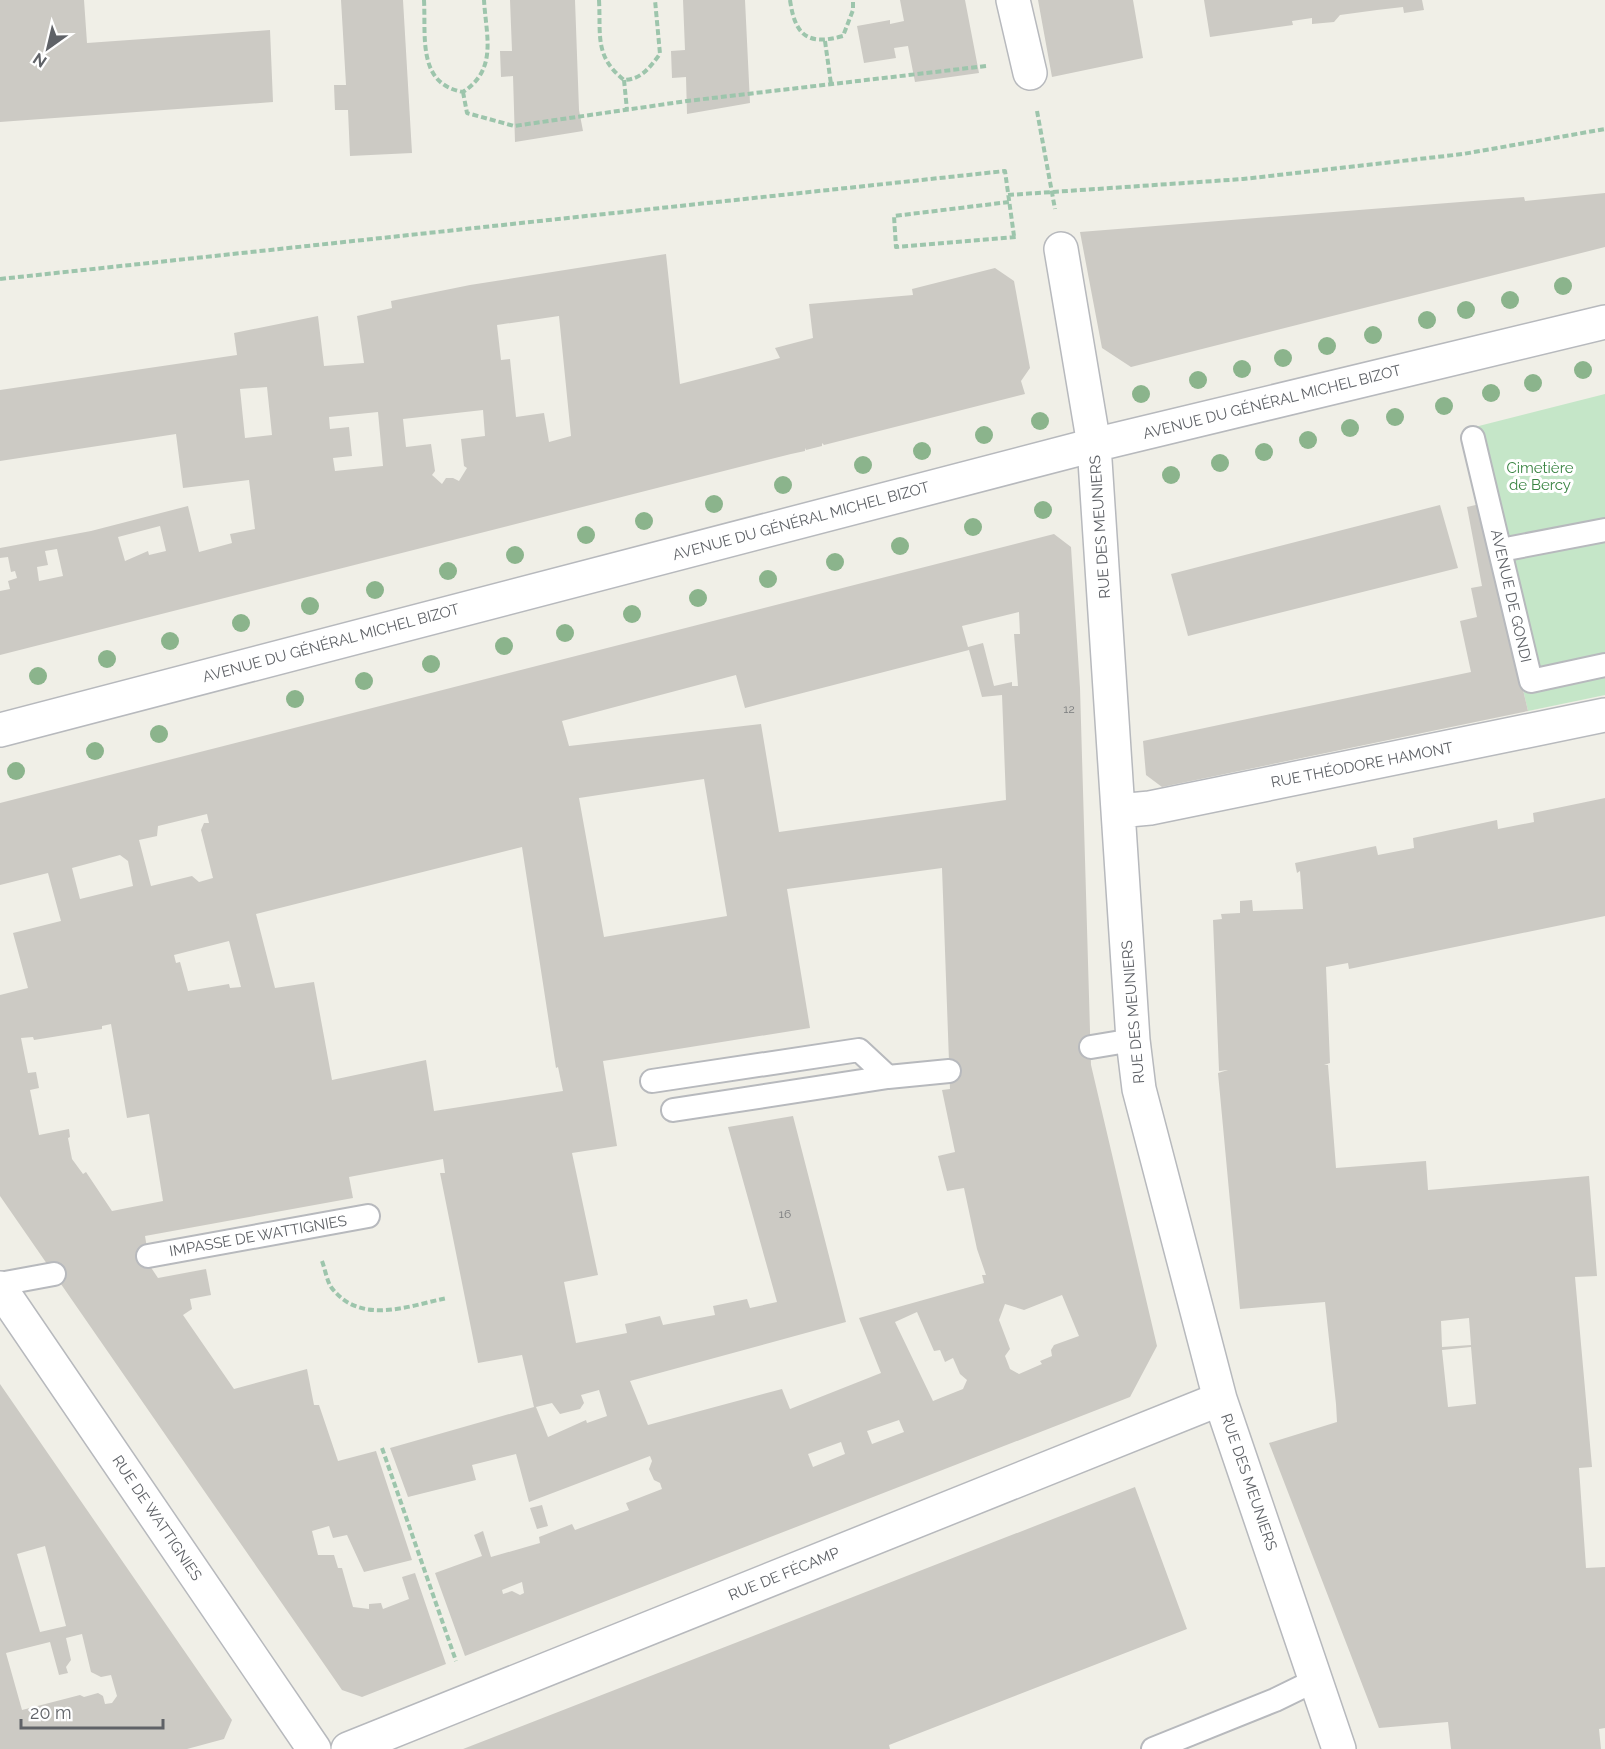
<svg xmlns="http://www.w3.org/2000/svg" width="1605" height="1749" viewBox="0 0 1605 1749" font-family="Raleway,sans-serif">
<rect width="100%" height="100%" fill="#f0efe7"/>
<path fill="#c5e6c8" d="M1605 394V695L1528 711 1463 430Z"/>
<path fill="#cccac4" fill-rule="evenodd" d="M0 0H84L87 43 270 30 273 102 0 122Z
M341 0H403L412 153 350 156 348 110H335L334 85H346Z
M510 0H575L579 110 583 131 515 142 513 76 501 77 500 51H512Z
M683 0H745L750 103 687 114 686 77 672 78 671 51 685 50Z
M900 0H965L979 73 915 82 908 46 894 48 896 58 864 63 857 26 890 20V24L904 21Z
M1038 0H1133L1143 58 1052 77Z
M1204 0H1422L1424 10 1404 13 1403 7 1377 10 1340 15 1334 22 1312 24V18L1292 21 1293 25 1210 37Z
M1605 193V247L1131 367 1102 348 1080 232 1524 197 1525 201Z
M666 254 680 384 780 358 775 348 813 338 809 304 913 295 912 289 995 268 1014 281 1030 368 1021 381 1025 394 824 445 822 443V446L806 450 805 448V451L791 454 0 655V591L10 589 8 581 17 578 15 571 11 572 8 557 0 558V548L91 531 188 506 199 552 232 543 230 534 255 529 249 480 183 488 176 434 0 461V390L237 355 234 333 318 316 324 366 364 363 357 316 392 308 391 301 470 285ZM559 316 571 436 549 442 544 413 516 417 510 359 501 360 497 325ZM267 387 272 435 245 438 240 389ZM483 410 485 436 461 439 464 466 467 468 459 481 453 478H446L442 484 432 475 435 471 431 444 406 447 403 419ZM378 412 383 466 335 471 333 458 352 456 349 427 330 429 329 417ZM160 526 166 551 149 555 148 551 125 561 118 537ZM57 549 63 576 39 581 37 567 48 565 45 551Z
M1480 504 1528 711 1162 787 1146 775 1143 741 1471 672 1460 621 1477 617 1471 588 1482 586 1467 507Z
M1440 505 1458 568 1188 636 1171 574Z
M1054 534 1071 547 1080 688 1091 1065 1157 1346 1130 1397 465 1656 435 1573 482 1556 474 1535 483 1531 491 1557 540 1543 539 1537 572 1524 575 1530 629 1510 626 1503 662 1489 660 1483 654 1480 649 1469 652 1461 650 1456 529 1502 516 1454 472 1465 476 1480 408 1497 390 1448 534 1407 522 1355 478 1363 440 1173H445L443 1159 349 1177 353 1198 145 1236 150 1266 158 1278 206 1269 211 1295 190 1299 192 1309 183 1315 234 1389 307 1369 314 1405H319L338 1461 376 1451 412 1560 364 1572 347 1535 333 1538 329 1526 312 1531 318 1555H334L338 1568H342L353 1607 369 1609V1604L381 1603 383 1609 409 1599 402 1577 415 1573 446 1664 362 1697 342 1690 0 1196V995L28 988 13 933 61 921 48 873 0 885V803ZM1019 612 1020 634H1014L1018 686H1012V682L994 686 983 643 968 647 962 626ZM969 650 982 697 1002 695 1006 800 779 832 761 724 569 746 562 721 736 675 745 708ZM704 779 727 916 604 937 579 798ZM207 814 209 823H204L201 830 213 878 199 882 192 876 151 886 139 840 157 836 158 826ZM522 847 556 1068 558 1067 563 1091 434 1111 426 1060 332 1080 314 982 275 988 256 914ZM120 855 128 861 133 886 80 899 72 868ZM942 868 950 1089 942 1090 955 1152 938 1156 947 1191 964 1188 977 1249 986 1275H982L984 1283 859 1318 881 1373 790 1409 782 1389 648 1425 630 1381 846 1322 793 1116 728 1127 777 1302 750 1308 747 1299 713 1306 715 1315 663 1325 660 1316 625 1324 627 1333 576 1343 564 1282 598 1275 572 1153 617 1146 603 1061 810 1028 787 889ZM229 941 241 987 230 988 229 984 188 991 180 962 176 963 174 955ZM111 1024 127 1118 149 1114 163 1201 112 1211 86 1172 83 1174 72 1159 68 1138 70 1137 69 1129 39 1135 30 1090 39 1088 36 1072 28 1073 21 1038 33 1037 34 1040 102 1029V1026ZM1062 1295 1079 1336 1054 1345 1051 1350 1052 1356 1040 1361 1042 1364 1019 1374 1010 1369 1005 1356 1010 1349 999 1320 1005 1304 1024 1310ZM917 1312 934 1351 940 1350 945 1362 953 1358 960 1374 967 1380 963 1389 933 1401 895 1322ZM599 1390 607 1416 587 1423 586 1420 548 1437 536 1407 552 1403 560 1414 580 1409 584 1403 581 1395ZM899 1420 904 1432 872 1444 867 1431ZM841 1442 845 1454 813 1467 808 1454ZM522 1582 524 1593 520 1595 512 1591 503 1594 502 1590Z
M1605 798V916L1349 969 1348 963 1326 967 1330 1063 1324 1065H1328L1336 1168 1426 1161 1428 1190 1589 1176 1597 1276 1575 1277 1592 1467 1579 1468 1586 1568 1605 1567V1728L1599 1729 1601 1749H1451L1448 1722 1379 1728 1269 1443 1337 1422 1336 1404 1325 1302 1240 1309 1218 1073 1228 1070 1219 1071 1213 920 1222 919 1221 914 1240 913V901L1252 900 1253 911 1303 909 1300 871 1297 873 1295 863 1376 846 1378 855 1414 848 1413 838 1497 820 1498 829 1534 822 1533 813ZM1469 1318 1471 1345 1442 1347 1441 1321ZM1471 1347 1476 1404 1448 1407 1442 1350Z
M0 1384 232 1720 224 1739 187 1749H0ZM45 1546 66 1626 40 1632 17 1554ZM82 1634 91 1672 101 1677 111 1675 117 1696 112 1703 105 1704 103 1696 98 1693 84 1697 80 1695 22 1710 6 1653 50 1642 59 1675 68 1673 66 1667 71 1660 66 1638Z
M1135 1487 1187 1629 889 1745 890 1749H463Z
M542 1505 548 1526 537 1529 530 1508Z"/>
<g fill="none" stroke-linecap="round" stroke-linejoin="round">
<g stroke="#b7b9bd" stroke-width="26">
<path id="service" d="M1473 438 1531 681 1605 665
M1501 550 1605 530
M1091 1047 1133 1040
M652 1081 859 1050 888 1077
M673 1110 888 1077 949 1071
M148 1256 368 1216
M0 1284 54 1274
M1153 1749 1275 1700 1316 1680"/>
</g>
<g stroke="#b7b9bd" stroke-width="36">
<path id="pedestrian" d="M1061 249 1094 445"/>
</g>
<g stroke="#b7b9bd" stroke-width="36">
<path id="minor" d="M1013 0 1030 73
M1094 445 1133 1040 1139 1089 1220 1399 1339 1749
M0 730 1094 445 1605 322
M1118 811 1150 808 1605 715
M0 1288 314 1749
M348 1749 1220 1399"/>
</g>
<path stroke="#9dc5ac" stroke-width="4" stroke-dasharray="6 3" stroke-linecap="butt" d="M424 0C426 37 417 84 463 92 498 69 486 36 484 0
M599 0C601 35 594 56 624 80 642 79 649 68 660 54L655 0
M790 0C795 35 807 46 843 36L853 10V0
M825 41 831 84
M624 80 627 110
M463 92 467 113 514 126 687 101 986 66
M1008 195 1243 179 1463 154 1605 129
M1009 202 894 216 896 247 1016 237
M0 279 1005 171 1014 236
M322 1261C325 1269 327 1281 331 1287 360 1326 408 1306 447 1298
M382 1448 456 1661"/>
<use href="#service" stroke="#fff" stroke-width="22"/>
<use href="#pedestrian" stroke="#fff" stroke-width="33"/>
<use href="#minor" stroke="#fff" stroke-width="33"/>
<path stroke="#9dc5ac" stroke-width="4" stroke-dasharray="6 3" stroke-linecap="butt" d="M1037 111 1055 209"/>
</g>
<g fill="#8bb48c">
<circle cx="1563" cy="286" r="9"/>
<circle cx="1510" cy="300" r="9"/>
<circle cx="1466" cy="310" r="9"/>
<circle cx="1427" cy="320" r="9"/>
<circle cx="1373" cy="335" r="9"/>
<circle cx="1327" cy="346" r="9"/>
<circle cx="1283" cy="358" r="9"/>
<circle cx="1242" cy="369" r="9"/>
<circle cx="1583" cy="370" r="9"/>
<circle cx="1198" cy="380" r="9"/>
<circle cx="1533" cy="383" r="9"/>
<circle cx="1491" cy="393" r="9"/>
<circle cx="1141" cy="394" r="9"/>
<circle cx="1444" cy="406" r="9"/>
<circle cx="1395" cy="417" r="9"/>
<circle cx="1040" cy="421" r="9"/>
<circle cx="1350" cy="428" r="9"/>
<circle cx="984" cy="435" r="9"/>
<circle cx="1308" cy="440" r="9"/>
<circle cx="922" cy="451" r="9"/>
<circle cx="1264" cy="452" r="9"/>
<circle cx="1220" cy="463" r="9"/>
<circle cx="863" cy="465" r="9"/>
<circle cx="1171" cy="475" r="9"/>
<circle cx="783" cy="485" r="9"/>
<circle cx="714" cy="504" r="9"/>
<circle cx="1043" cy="510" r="9"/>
<circle cx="644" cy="521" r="9"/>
<circle cx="973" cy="527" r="9"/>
<circle cx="586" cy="535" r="9"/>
<circle cx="900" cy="546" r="9"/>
<circle cx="515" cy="555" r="9"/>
<circle cx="835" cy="562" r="9"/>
<circle cx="448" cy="571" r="9"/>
<circle cx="768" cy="579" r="9"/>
<circle cx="375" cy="590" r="9"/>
<circle cx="698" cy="598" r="9"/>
<circle cx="310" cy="606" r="9"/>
<circle cx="632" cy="614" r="9"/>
<circle cx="241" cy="623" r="9"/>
<circle cx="565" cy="633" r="9"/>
<circle cx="170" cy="641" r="9"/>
<circle cx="504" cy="646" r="9"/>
<circle cx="107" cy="659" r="9"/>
<circle cx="431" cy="664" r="9"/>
<circle cx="38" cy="676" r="9"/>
<circle cx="364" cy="681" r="9"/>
<circle cx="295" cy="699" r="9"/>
<circle cx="159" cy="734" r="9"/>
<circle cx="95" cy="751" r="9"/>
<circle cx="16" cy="771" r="9"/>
</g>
<g text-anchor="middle" stroke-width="6" stroke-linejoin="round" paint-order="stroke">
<g font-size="12" fill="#7a7c7e">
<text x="1069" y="713">12</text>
<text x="785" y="1218">16</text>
</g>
<g font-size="15" fill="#5f6267" stroke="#fff">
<text transform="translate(1272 402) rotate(-14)" y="5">AVENUE DU GÉNÉRAL MICHEL BIZOT</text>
<text transform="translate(801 521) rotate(-15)" y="5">AVENUE DU GÉNÉRAL MICHEL BIZOT</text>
<text transform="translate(1100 527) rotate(-94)" y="5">RUE DES MEUNIERS</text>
<text transform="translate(1511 596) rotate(77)" y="5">AVENUE DE GONDI</text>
<text transform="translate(331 643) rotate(-15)" y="5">AVENUE DU GÉNÉRAL MICHEL BIZOT</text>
<text transform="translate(1362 765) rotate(-11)" y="5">RUE THÉODORE HAMONT</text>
<text transform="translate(1133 1012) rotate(-95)" y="5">RUE DES MEUNIERS</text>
<text transform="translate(258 1236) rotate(-10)" y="5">IMPASSE DE WATTIGNIES</text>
<text transform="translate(1249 1482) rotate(71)" y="5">RUE DES MEUNIERS</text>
<text transform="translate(157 1518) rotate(56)" y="5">RUE DE WATTIGNIES</text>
<text transform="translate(784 1574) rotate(-22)" y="5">RUE DE FÉCAMP</text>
</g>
<g font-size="15" fill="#398442" stroke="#fff">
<text x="1540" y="473">Cimetière<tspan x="1540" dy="17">de Bercy</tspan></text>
</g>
</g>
<g transform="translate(48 48) rotate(214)" stroke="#ffffff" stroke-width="4.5" paint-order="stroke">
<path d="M0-4.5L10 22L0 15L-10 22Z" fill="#5f6267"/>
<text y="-9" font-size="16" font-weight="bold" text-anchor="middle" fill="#5f6267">N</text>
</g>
<path d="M21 1719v9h142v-9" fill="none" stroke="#5f6267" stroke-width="3"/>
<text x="30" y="1719" font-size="18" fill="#5f6267" stroke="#ffffff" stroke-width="4.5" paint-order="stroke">20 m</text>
</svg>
